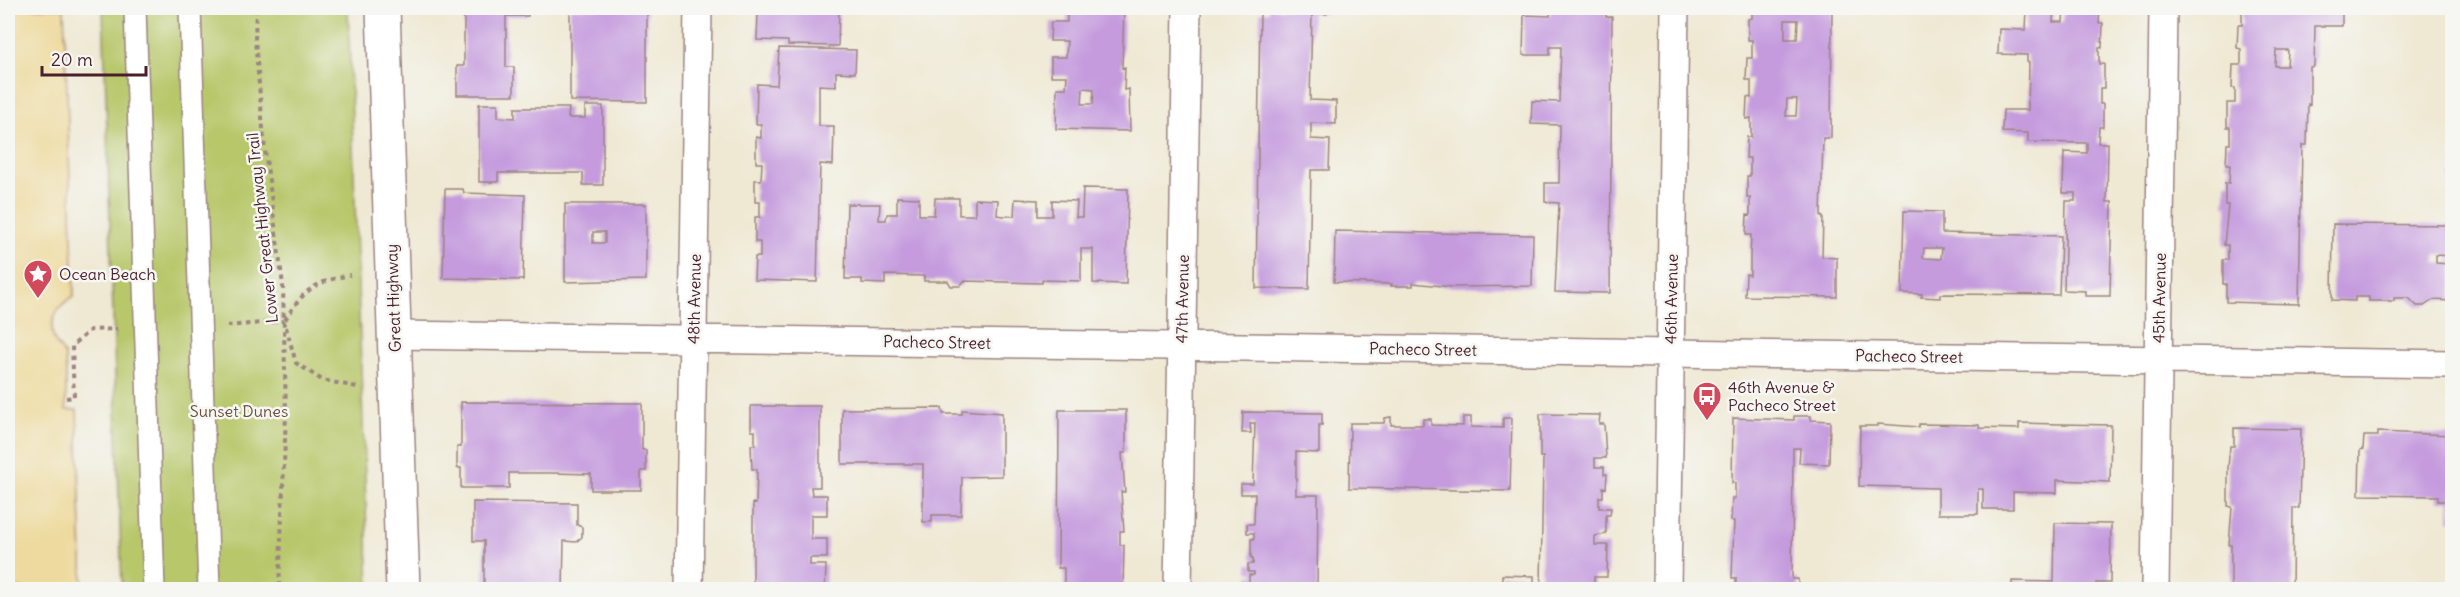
<svg xmlns="http://www.w3.org/2000/svg" width="2460" height="597" viewBox="0 0 2460 597" font-family="Delius,sans-serif">
<rect width="100%" height="100%" fill="#f6f6f2"/>
<filter id="ink" filterUnits="userSpaceOnUse"><feTurbulence type="fractalNoise" baseFrequency=".0167" numOctaves="2"/><feDisplacementMap in="SourceGraphic" scale="12" xChannelSelector="R" yChannelSelector="G"/><feConvolveMatrix kernelMatrix="1 2 1 2 8 2 1 2 1" color-interpolation-filters="sRGB"/></filter>
<filter id="wash" filterUnits="userSpaceOnUse"><feTurbulence type="fractalNoise" baseFrequency=".008" numOctaves="4" result="noise"/><feDisplacementMap in="SourceGraphic" scale="24" xChannelSelector="R" yChannelSelector="G"/><feGaussianBlur stdDeviation="1.35" result="paint"/><feColorMatrix in="noise" values="0 0 0 0 0 0 0 0 0 0 0 0 0 0 0 0 0 1.4 0 .05"/><feComposite in="paint" operator="in"/></filter>
<g filter="url(#wash)">
<rect width="100%" height="100%" fill="#efe9d4"/>
<path fill="#b8c76a" stroke="#81734a" stroke-width="1.5" d="M103 8H348L369 589H122Z"/>
<path fill="#eeda9e" stroke="#9c7c64" stroke-width="1.5" d="M8 8H64L74 297C57 304 46 325 56 343 59 348 65 352 65 358 67 375 65 393 66 410H77L83 589H8Z"/>
<g id="blocks">
<path fill="#c59bde" fill-rule="evenodd" d="M457 8H528V16H506V67H514V95H457V66H464V15H457Z
M570 8H647V102L570 101Z
M788 8H839L838 46 788 45V41L757 40 758 11H788Z
M1067 8H1124L1122 68 1125 67 1124 90 1129 89 1130 131 1056 129 1057 88H1066L1067 76H1051V57H1066L1067 41H1050L1051 22H1067ZM1083 88 1094 89 1093 104H1082Z
M1269 8H1328L1327 14 1312 13 1310 100 1336 101V124L1311 123V139L1330 140 1329 170H1311L1309 289 1256 288 1260 12H1269Z
M1551 8H1606V17H1612L1610 293 1555 292 1559 203 1545 202V183H1559L1560 125 1531 124 1532 101 1559 102 1561 47H1550V55H1523L1524 15 1550 16Z
M1752 8H1832L1831 138H1823L1821 217H1823L1822 257 1837 258V297L1745 296 1746 274 1750 275V256L1751 235H1746L1747 215 1750 216V198H1747V176H1750V158H1746L1747 137H1751V118L1746 119 1747 97 1751 98V80H1746L1747 58H1752V40H1748V19L1752 18ZM1785 20H1798L1797 39H1785ZM1787 99H1797L1796 116H1786Z
M2027 8H2054L2053 22H2063L2064 8H2100L2099 23H2103L2102 48 2099 47V64H2104V88H2100V104H2103V127H2099L2098 143H2108L2107 202H2112L2110 296H2085V291L2064 290 2066 201H2075V193H2063L2064 152 2087 153V143L2028 142V133L2002 132 2003 110H2028L2029 63 2027 62V55L1998 54 1999 29 2026 30Z
M2242 8H2342V26H2315L2314 66 2310 67V105L2308 104 2307 145H2302L2299 304 2226 302V284H2223V260H2228V245H2224L2228 205H2225V183H2229L2230 165H2226L2227 144H2230V127H2227V103H2235V88H2232L2233 65H2241V49L2237 48 2238 25H2242ZM2276 50H2288L2287 66H2275Z
M779 48 856 50 855 73 836 72V86L819 85V126H834L833 165 820 164 817 282 754 280 755 257H760V242H755V217H760V202H755V180H761L762 163H756V137L761 138V124H756L757 84 777 85Z
M479 104H498V117L515 118V108H569L568 118H585V106H603V185H583V173H498V182H479Z
M2450 174H2452V301L2433 300 2424 306H2417L2409 298H2394V301H2369V297H2355V301L2332 300 2333 224 2450 225ZM2436 255 2449 256V264L2436 263Z
M1083 188 1128 189 1126 284 1093 283V249H1081V281L1042 280V283L964 281 960 286H951L948 281H924V276L885 275V284L862 283V279H845L847 204H880L879 220H886L887 214H897V197L919 198V215H934L935 198H959V215H975V199L998 200 997 215 1004 216H1014L1015 199 1038 200V216H1052V200L1077 201 1076 217H1082Z
M445 189H463L464 193 525 195 523 280 443 278Z
M565 204H646V280L565 282ZM593 232H605V243H593Z
M1904 211 1942 212V233L2061 236 2059 295 1940 294V298L1921 297 1922 294 1902 293ZM1924 248H1942L1941 259 1923 258Z
M1335 231 1533 235 1532 286 1452 287 1413 283V286H1391L1392 284 1334 282Z
M461 402 642 403V450H646V471H641V490H591V474L551 473H509V488H461V468H457V447H461Z
M751 406H820V487H811L812 495H827V515H811V539H827V558H810V565H826L825 590H753V503L756 504 757 469H752L751 445H755V431H751Z
M942 408 943 414H962V410L1002 413V476L962 477 961 515H932V522H923V464H842V409Z
M1059 410H1126V453H1122L1125 492H1121L1124 531H1120V545H1124L1123 590H1064V568H1058Z
M1243 412 1322 413V425H1319V453L1296 452V495H1318L1317 590H1249V575H1254V572H1248V564H1253V558H1251V539H1254V533H1247V524H1254L1255 494H1241V484H1253L1255 423H1250L1251 433H1242Z
M1540 414 1600 415 1599 424H1604L1606 458H1595V467H1604V474H1607L1606 488 1603 487V497H1599V508H1611L1610 515H1606V534L1595 536V545H1608L1607 577H1594V586L1607 587V590H1541L1543 457H1540Z
M1794 416H1811V420L1830 421 1829 464 1799 463 1800 448H1793L1792 579H1798V590H1736V578H1732L1734 521H1731L1732 498H1735V483H1732L1733 418 1794 420Z
M1391 417V425H1423V419H1431V425L1463 426V417H1471V427L1503 428V418H1512L1510 491 1349 488 1350 423H1384L1385 418Z
M2019 423 2111 425 2110 482 2057 480V493L2013 492V509H1983V489H1978V514H1938V488L1859 486 1860 426H1878V424L1919 427V424L1979 425V428L2019 429Z
M2234 428 2301 429 2299 508H2293L2292 590H2231V545H2229L2232 507 2228 506V467L2230 446H2234Z
M2378 432 2452 435V521H2449L2450 501H2438V496L2359 495 2360 450 2363 449 2364 436H2378Z
M473 502 577 503V525L582 527V537L576 542 564 541 563 590H484V541H473Z
M2055 523 2111 524 2110 583H2096V590H2012V581L2054 582Z
M1502 575 1534 576V590H1502Z"/>
</g>
</g>
<g filter="url(#ink)">
<use href="#blocks" fill-opacity="0" stroke="#9c8480" stroke-width="1.5"/>
<g fill="none" stroke-linecap="round" stroke-linejoin="round">
<g stroke="#9c8480" stroke-width="24">
<path id="pedestrian" d="M135 8 154 590
M190 8 209 590"/>
</g>
<g stroke="#9c8480" stroke-width="30">
<path id="minor" d="M394 335 2452 364
M689 590 698 8
M1178 590 1187 8
M1667 590 1675 8
M2155 590 2163 8"/>
</g>
<g stroke="#9c8480" stroke-width="36">
<path id="tertiary" d="M383 8 403 590"/>
</g>
<path stroke="#9c8480" stroke-width="4" stroke-dasharray="4.5 4.5" stroke-linecap="butt" d="M256 8 255 40 265 151 283 285 286 414 279 590
M285 320C304 289 315 282 350 275
M227 326 284 321
M286 327 296 363 322 380 357 387
M66 398 74 397 72 346 90 330 117 329"/>
<use href="#pedestrian" stroke="#fff" stroke-width="21"/>
<use href="#minor" stroke="#fff" stroke-width="27"/>
<use href="#tertiary" stroke="#fff" stroke-width="33"/>
</g>
</g>
<defs>
<g id="sight-pin" transform="scale(1.5)"><path d="M0 17L-7.5 6A9.5 9.5 0 1 1 7.5 6Z" fill="#d1495b" stroke="#f6f6f2"/><path d="M0-6L1.8-2.2L6-1.7L2.9 1.2L3.7 5.4L0 3.3L-3.7 5.4L-2.9 1.2L-6-1.7L-1.8-2.2Z" fill="#fff"/></g>
<g id="bus-pin" transform="scale(1.5)"><path d="M0 17L-7.5 6A9.5 9.5 0 1 1 7.5 6Z" fill="#d1495b" stroke="#f6f6f2"/><path d="M-5-6H5V4H4V6H2V4H-2V6H-4V4H-5ZM-3.5-4V0h7V-4ZM-3.5 1.2v1.5H-2V1.2ZM2 1.2v1.5H3.5V1.2Z" fill="#fff"/></g>
</defs>
<g fill-rule="evenodd">
<use href="#sight-pin" x="38" y="274"/>
<use href="#bus-pin" x="1707" y="396"/>
</g>
<g text-anchor="middle" stroke-width="5" stroke-linejoin="round" paint-order="stroke">
<g font-size="16" fill="#4a1f2b" stroke="#f6f6f2">
<text transform="translate(262 228) rotate(-96)" y="6">Lower Great Highway Trail</text>
<text transform="translate(393 298) rotate(-92)" y="6">Great Highway</text>
<text transform="translate(2159 298) rotate(-89)" y="6">45th Avenue</text>
<text transform="translate(694 299) rotate(-89)" y="6">48th Avenue</text>
<text transform="translate(1182 299) rotate(-89)" y="6">47th Avenue</text>
<text transform="translate(1671 299) rotate(-89)" y="6">46th Avenue</text>
<text transform="translate(937 342) rotate(1)" y="6">Pacheco Street</text>
<text transform="translate(1423 349) rotate(1)" y="6">Pacheco Street</text>
<text transform="translate(1909 356) rotate(1)" y="6">Pacheco Street</text>
</g>
<g font-size="16" fill="#4a1f2b" stroke="#f6f6f2" text-anchor="start">
<text x="59" y="280">Ocean Beach</text>
<text x="1728" y="393">46th Avenue &amp;<tspan x="1728" dy="18">Pacheco Street</tspan></text>
</g>
<g font-size="16" fill="#6b513e" stroke="#f6f6f2">
<text x="239" y="417">Sunset Dunes</text>
</g>
</g>
<rect width="2460" height="597" fill="none" stroke="#f6f6f2" stroke-width="30"/>
<path d="M42 66v9h104v-9" fill="none" stroke="#4a1f2b" stroke-width="3"/>
<text x="51" y="66" font-size="18" fill="#4a1f2b" stroke="#f6f6f2" stroke-width="4.5" paint-order="stroke">20 m</text>
</svg>
